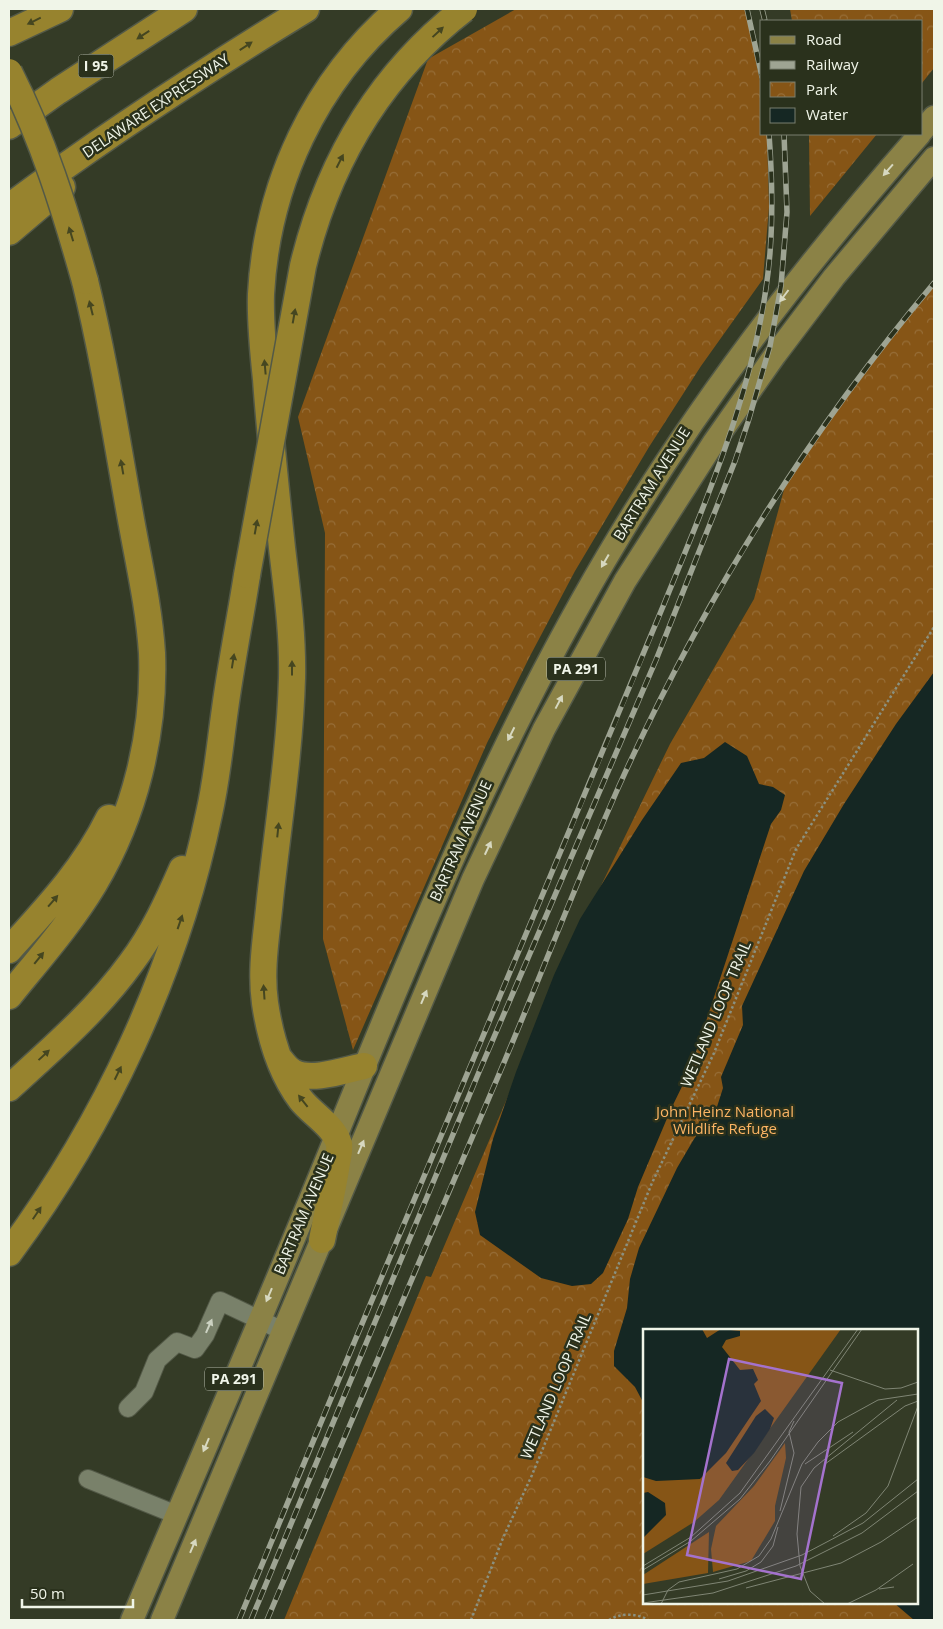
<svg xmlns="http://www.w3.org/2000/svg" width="943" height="1629" viewBox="0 0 943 1629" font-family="'Open Sans',sans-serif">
<defs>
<pattern id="park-crowns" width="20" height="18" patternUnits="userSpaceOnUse" patternTransform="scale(1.25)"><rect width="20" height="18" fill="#865516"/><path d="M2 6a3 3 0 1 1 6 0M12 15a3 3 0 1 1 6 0" fill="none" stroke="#976e38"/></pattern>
</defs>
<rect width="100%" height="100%" fill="#343b26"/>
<path fill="url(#park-crowns)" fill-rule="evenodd" d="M516 9H746L761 86 762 134H767L769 207 763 279 701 366 649 447 575 571 530 656 487 743 353 1050 323 939 325 533 298 417 428 59Z
M790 9H934V68L922 83V21H792Z
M809 134H877L810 216Z
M934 282V1620H284L426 1276 431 1277 575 939 670 744 754 599 785 486 855 383ZM644 1330H917V1603H644Z"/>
<path fill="#152723" d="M934 672V1620H914L894 1603H917V1330H644V1404L635 1387 614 1366V1351L627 1308 630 1279 639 1248 677 1168 694 1139 716 1110 723 1088 721 1077 743 1025 742 1006 804 871 844 804 896 724Z
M725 742 747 756 759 784 773 787 785 795 781 810 771 824 690 1070 671 1109 638 1187 628 1219 603 1273 591 1284 572 1286 541 1278 480 1235 475 1212 493 1139 516 1072 554 975 580 919 642 820 681 763 704 758Z"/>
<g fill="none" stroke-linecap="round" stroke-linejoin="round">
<g stroke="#535947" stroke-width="20">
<path id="minor" d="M128 1408 144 1392 157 1360 177 1342 195 1349 205 1335 220 1301 283 1331
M88 1479 177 1515"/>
</g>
<g stroke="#535947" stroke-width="25">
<path id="major" d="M922 131 934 117
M132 1620C201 1458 271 1297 337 1134 420 929 505 725 620 535 707 391 809 260 920 134
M162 1620 473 879 544 729 625 581 714 442 775 355 834 277 934 158"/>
</g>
<g stroke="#535947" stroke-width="29">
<path id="highway" d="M9 33 60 9
M9 126 58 91 184 9
M9 207C103 137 206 70 306 9
M9 232 62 187
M9 950C46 909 84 869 109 818
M9 996C38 960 70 924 94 884 135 815 155 733 152 653 149 606 138 560 130 514 116 436 104 358 85 281
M279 1058C283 1063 287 1069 293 1072 311 1082 345 1070 364 1066
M9 1088C52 1049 97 1010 131 963 153 934 168 901 182 869
M322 1240C327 1215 333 1189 337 1163 338 1157 340 1150 339 1144 334 1126 312 1114 301 1100 280 1072 270 1037 265 1003 260 968 267 933 270 899 278 826 290 750 292 678 293 634 287 591 282 548 276 491 270 435 266 379 263 351 260 322 261 294 267 184 315 81 399 9
M9 1253C105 1123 176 972 209 814 217 779 220 744 225 709 231 664 240 620 247 575"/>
</g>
<path stroke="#8b9180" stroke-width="2.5" stroke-dasharray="2.5 2.5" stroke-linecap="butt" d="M471 1620 503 1538 532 1475 652 1183 714 1053 796 849 934 627
M609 1620C620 1613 637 1613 648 1620"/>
<use href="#minor" stroke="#79816a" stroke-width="18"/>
<use href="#major" stroke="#8b8246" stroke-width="22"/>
<use href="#highway" stroke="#97832e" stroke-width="26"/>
<g stroke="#9ea493" stroke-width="5.5">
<path id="rail" d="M747 9 762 77
M762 9 765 21
M239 1620C340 1374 444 1129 547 884 587 790 626 697 664 604 710 491 760 376 770 253 773 214 772 174 769 134
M251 1620 479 1072 656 660 735 461 748 422 770 346 781 286 787 212 784 134
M267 1620C342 1442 418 1264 494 1086 537 986 575 885 619 786 700 606 807 434 934 283"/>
</g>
<use href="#rail" stroke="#2a311c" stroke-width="4" stroke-dasharray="11" stroke-linecap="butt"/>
<g stroke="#535947" stroke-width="29" stroke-linecap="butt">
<path id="highway-bridge" d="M9 72C43 139 65 210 85 281
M247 575 303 266C328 163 380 74 464 9"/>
</g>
<use href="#highway-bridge" stroke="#97832e" stroke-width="26"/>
</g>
<defs><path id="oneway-solid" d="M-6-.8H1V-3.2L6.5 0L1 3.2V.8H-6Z" transform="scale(1.25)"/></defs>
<g fill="#454620">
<use href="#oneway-solid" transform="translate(34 21) rotate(154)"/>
<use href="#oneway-solid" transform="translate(438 32) rotate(-43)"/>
<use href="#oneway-solid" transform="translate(143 35) rotate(147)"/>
<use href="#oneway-solid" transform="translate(246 46) rotate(-33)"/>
<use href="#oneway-solid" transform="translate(340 161) rotate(-63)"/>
<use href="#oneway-solid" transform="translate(71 234) rotate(-107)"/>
<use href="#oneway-solid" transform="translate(91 308) rotate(-104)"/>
<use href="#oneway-solid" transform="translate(294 316) rotate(-80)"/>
<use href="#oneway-solid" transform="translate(265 367) rotate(-95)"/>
<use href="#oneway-solid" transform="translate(122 467) rotate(-100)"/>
<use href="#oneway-solid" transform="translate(256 527) rotate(-80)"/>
<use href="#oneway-solid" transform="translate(233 661) rotate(-81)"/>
<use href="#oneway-solid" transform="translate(292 668) rotate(-90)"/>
<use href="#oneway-solid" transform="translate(278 830) rotate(-84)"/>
<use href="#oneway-solid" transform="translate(53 901) rotate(-49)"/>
<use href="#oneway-solid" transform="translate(180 922) rotate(-71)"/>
<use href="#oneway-solid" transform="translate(39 958) rotate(-51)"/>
<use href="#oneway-solid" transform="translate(264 992) rotate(-94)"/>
<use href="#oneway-solid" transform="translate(44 1055) rotate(-43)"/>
<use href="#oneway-solid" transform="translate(118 1073) rotate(-64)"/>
<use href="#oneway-solid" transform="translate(303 1101) rotate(-128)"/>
<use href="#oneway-solid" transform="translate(37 1213) rotate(-56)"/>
</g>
<g fill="#d7d8c0">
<use href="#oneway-solid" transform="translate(888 170) rotate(131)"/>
<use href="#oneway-solid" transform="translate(784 296) rotate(127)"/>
<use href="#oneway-solid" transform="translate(605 561) rotate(120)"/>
<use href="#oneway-solid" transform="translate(559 702) rotate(-62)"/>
<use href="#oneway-solid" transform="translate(511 734) rotate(117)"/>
<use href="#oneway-solid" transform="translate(488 848) rotate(-65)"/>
<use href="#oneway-solid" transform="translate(424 997) rotate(-67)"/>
<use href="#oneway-solid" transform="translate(361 1147) rotate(-67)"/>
<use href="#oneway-solid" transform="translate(269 1295) rotate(113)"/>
<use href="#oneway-solid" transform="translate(206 1445) rotate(113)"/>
<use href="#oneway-solid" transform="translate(193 1546) rotate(-67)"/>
</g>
<use fill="#ccd2c2" href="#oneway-solid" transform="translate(209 1326) rotate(-66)"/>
<g text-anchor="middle" stroke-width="5" stroke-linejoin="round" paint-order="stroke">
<g fill="#2a311c" stroke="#b5baab" stroke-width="1">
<rect x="78.5" y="54.5" width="35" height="23" rx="4"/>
<rect x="547" y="657.5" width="58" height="23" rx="4"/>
<rect x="205" y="1367.5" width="58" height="23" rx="4"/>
</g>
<g font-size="14" font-weight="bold" fill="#f0f5e8">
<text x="96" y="71">I 95</text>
<text x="576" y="674">PA 291</text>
<text x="234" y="1384">PA 291</text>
</g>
<g font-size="15" fill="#f0f5e8" stroke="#2a311c">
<text transform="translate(156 106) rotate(-34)" y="5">DELAWARE EXPRESSWAY</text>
<text transform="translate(652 484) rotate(-58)" y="5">BARTRAM AVENUE</text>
<text transform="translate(461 841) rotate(-66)" y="5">BARTRAM AVENUE</text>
<text transform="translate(716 1014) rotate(-67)" y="5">WETLAND LOOP TRAIL</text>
<text transform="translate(304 1214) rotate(-67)" y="5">BARTRAM AVENUE</text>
<text transform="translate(556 1386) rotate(-67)" y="5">WETLAND LOOP TRAIL</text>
</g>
<g font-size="15" fill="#fbb464" stroke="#2a311c">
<text x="725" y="1117">John Heinz National<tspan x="725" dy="17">Wildlife Refuge</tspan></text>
</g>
</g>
<g transform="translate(643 1329)">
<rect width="275" height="275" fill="#343b26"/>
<path d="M0 0H198L76 171 51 193 0 225ZM142 114 143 129 132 177V192L108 232 70 243 68 220 73 197 111 157ZM66 203 65 244 0 255V246Z" fill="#865516"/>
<path d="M0 0H59L64 9 78 0 97 2V7L83 11 79 18 97 41 110 40 115 51 111 55 118 72 83 124 57 150 13 152 0 148ZM122 80 131 89 127 100 111 124 95 141 89 142 83 134 113 87ZM5 163 22 174 23 186 0 209V164Z" fill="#152723"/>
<path fill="none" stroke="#7f8574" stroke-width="1" d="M187 41 242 60 258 59 275 53M162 135 210 103M182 135 262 77 275 72M137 182 151 124 146 103 151 92M190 207 223 184 245 157 275 77M0 237 48 208 97 164 215 0M0 241 48 212 97 170 127 132 219 0M76 250 103 242 118 233 130 217 135 198M103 259 198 234 238 213 275 188M236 260 251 258M0 266 85 252 159 226 220 194 275 150M0 274 70 264 153 237 219 204 275 162M18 275 25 261 36 253 94 240 116 227 128 210 159 135 175 113 195 93 235 71 275 65M182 275 167 262 157 237 154 205 158 158 171 139 254 71M204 275 233 261 270 235"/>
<path fill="#a472cd" fill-opacity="0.15" stroke="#a472cd" stroke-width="2.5" d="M86 30 199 54 158 250 44 226Z"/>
<rect width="275" height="275" fill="none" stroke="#f0f5e8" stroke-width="2.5"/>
</g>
<rect width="943" height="1629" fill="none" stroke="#f0f5e8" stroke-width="20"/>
<rect x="760" y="20" width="162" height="115" fill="#2a311c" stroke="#797f6e"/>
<rect x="770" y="36" width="25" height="8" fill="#8b8246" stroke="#797f6e"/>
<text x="806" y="45" font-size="15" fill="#f0f5e8">Road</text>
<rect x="770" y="61" width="25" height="8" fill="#9ea493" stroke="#797f6e"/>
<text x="806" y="70" font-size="15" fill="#f0f5e8">Railway</text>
<rect x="770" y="82" width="25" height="15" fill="url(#park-crowns)" stroke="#797f6e"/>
<text x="806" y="95" font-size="15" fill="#f0f5e8">Park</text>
<rect x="770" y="108" width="25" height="15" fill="#152723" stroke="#797f6e"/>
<text x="806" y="120" font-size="15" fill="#f0f5e8">Water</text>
<path d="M22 1599v8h111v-8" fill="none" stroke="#f0f5e8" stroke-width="2.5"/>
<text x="30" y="1599" font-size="15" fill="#f0f5e8" stroke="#2a311c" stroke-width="4" paint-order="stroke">50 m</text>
</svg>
